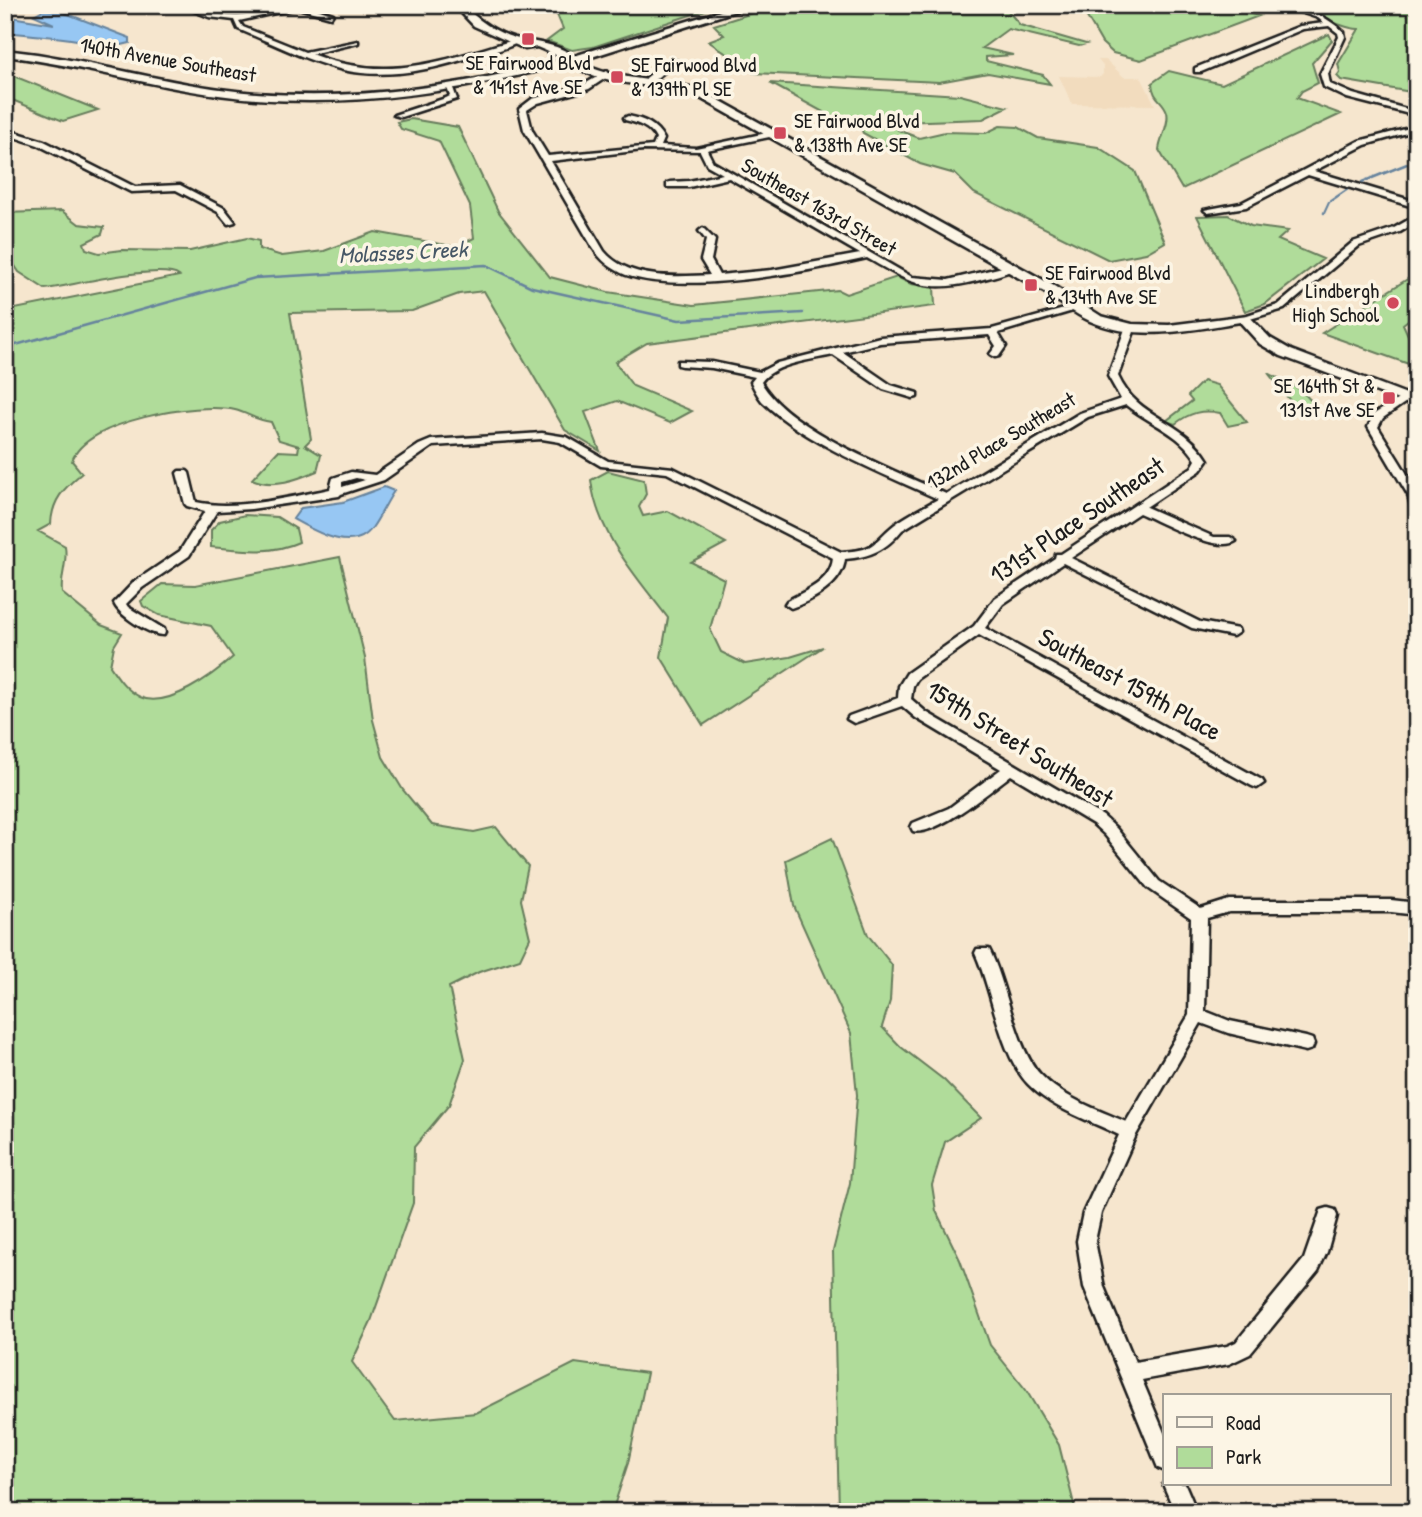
<svg xmlns="http://www.w3.org/2000/svg" width="1422" height="1517" viewBox="0 0 1422 1517" font-family="'Patrick Hand',sans-serif">
<rect width="100%" height="100%" fill="#f6e6ce"/>
<filter id="ink" filterUnits="userSpaceOnUse"><feTurbulence type="fractalNoise" baseFrequency=".0143" numOctaves="2"/><feDisplacementMap in="SourceGraphic" scale="14" xChannelSelector="R" yChannelSelector="G"/><feConvolveMatrix kernelMatrix="1 2 1 2 8 2 1 2 1" color-interpolation-filters="sRGB"/></filter>
<g filter="url(#ink)">
<path fill="#f2dcbe" d="M1098 60H1106L1124 77H1141L1155 105 1072 104 1059 76 1100 77 1103 74V66Z"/>
<path fill="#b0dc9a" stroke="#667c5b" stroke-width="2" d="M553 5H721L593 47 572 50 547 41 563 29Z
M778 5H1003L1020 25 1086 44 1079 46 1008 29 982 48 1013 55 986 57V61L1043 75 1050 84 988 73 939 82 754 73 708 41 724 35 714 25Z
M1080 5H1213L1259 16 1141 60 1113 53 1102 43Z
M1291 5H1417V93L1341 80 1337 76 1340 72 1338 64 1359 29C1341 29 1313 11 1291 5Z
M1329 34 1332 40 1312 63 1318 83 1302 91 1297 98 1341 114 1182 189 1159 150C1160 138 1170 124 1167 112 1163 99 1153 100 1152 83L1169 71 1222 84Z
M5 69 11 75 98 110 63 121 5 97Z
M770 83 960 95 1007 107 983 119 900 122 898 130 919 138 945 132 986 133 1000 126 1018 127 1038 138 1098 147 1135 171 1165 242 1146 253 1109 260 974 193 955 174 920 164 863 133 859 125 873 122 834 118Z
M411 119 458 127 498 211 550 277 608 292 694 305 838 290 846 294 897 277 911 284 934 287 935 306 647 343 615 362 633 386 692 411 670 423 617 401 585 412 600 451 565 430 484 291 459 294 412 311 290 313 311 439 305 445 321 455 317 471C298 479 273 489 252 479L278 451 298 452 299 446 279 440 271 422C254 420 248 413 235 410 198 402 85 420 72 461L82 473C64 488 52 500 51 524L38 531 65 546C68 563 60 576 62 593L101 625 122 633 114 646 110 666C119 679 126 690 140 697 167 710 214 674 233 657L211 626 159 615 143 606 141 601 162 584 195 585 340 557 365 658 373 720 383 757 403 790 432 825 474 832 496 827 528 866 521 900 530 938 520 959 479 972 449 987 465 1059 449 1105 414 1147 413 1203 371 1321 352 1362 395 1421 476 1413 575 1363 647 1373 628 1463 612 1512H5V311L179 276C161 263 70 286 45 289L19 272 13 263 5 261V213L62 211 79 224 104 227 102 234 84 243 86 249 99 253 122 250 190 251 247 238 259 241V249L282 256 324 251 375 232 457 247 474 238 470 206 439 141 401 129 397 122Z
M1228 215 1251 226 1288 231 1278 240 1323 259 1265 304 1245 311 1197 216Z
M1417 273V313L1403 324 1411 342 1417 345V367L1322 333Z
M1268 373 1300 389 1317 407 1311 413H1300Z
M1203 381 1217 385 1247 422 1228 426 1220 413C1202 409 1189 413 1175 424L1166 421 1192 401 1188 396Z
M608 471 644 480 646 494 639 507 643 516 668 511 726 543 691 562 724 579 710 629 721 652 745 664 790 657 823 647 703 725 661 657 668 618C637 577 597 534 591 480Z
M245 515 277 517 296 529 299 542C270 555 242 550 211 547V530L220 521Z
M832 838 868 935 892 965 890 1001 882 1027 901 1047 944 1080 981 1118 945 1142 932 1185 936 1211 960 1260 990 1345 1026 1390 1059 1445 1076 1512H839L833 1251 850 1183 857 1095 851 1033 794 906 786 860Z"/>
<path fill="#97c7f3" stroke="#66839d" stroke-width="2" d="M43 10 60 11 130 38V43C100 51 103 43 77 40 53 36 29 35 5 32V16L54 24 34 15Z
M384 487 394 491C386 503 380 517 372 528 353 555 313 530 293 519L301 508 343 502Z"/>
<g fill="none" stroke-linecap="round" stroke-linejoin="round">
<path stroke="#66839d" stroke-width="2.5" d="M1362 182 1417 160
M1324 213 1329 202 1348 189
M5 348 255 278 486 265 532 287 679 320 803 313"/>
<g stroke="#1c1c1c" stroke-width="5">
<path id="street" d="M179 5C199 5 216 17 238 16 256 15 273 7 291 5 306 4 319 10 333 14L331 17 298 8 239 21 243 27 305 52 358 41V43L311 54C390 84 442 60 518 39L521 41C506 50 483 54 465 59 426 71 384 79 343 70 307 61 272 43 238 29L234 20 209 17Z
M1279 5C1304 5 1327 17 1344 32L1345 37 1328 74 1330 84 1353 94 1417 112V116L1347 98 1324 87 1320 74 1339 37 1338 33 1329 26 1303 29 1201 72H1195V68L1300 26 1324 23 1318 18Z
M670 59 677 61 652 82H646V78Z
M607 71 610 75 589 89 538 103 527 110 532 130 548 156 653 146 656 139C650 127 638 123 625 120L624 118 628 116C644 119 656 124 664 139L661 146 696 148 771 132H774V136L707 150 713 162 912 277 948 280 1011 265 1016 268C1006 274 991 277 980 280 927 294 912 284 867 258 807 272 684 295 626 275 612 269 601 261 593 248L524 130 519 109 532 99 583 85ZM643 150 700 151 707 165 723 174 689 181 670 182 667 183V187H689L729 178 860 254 772 270 719 275 711 260 715 240 703 228 699 231 706 240 701 260 710 275C676 277 628 280 604 251L551 161Z
M447 88H453L457 99 401 117 394 115 446 98 450 96Z
M1417 126V130L1365 145 1314 171 1417 202V208L1308 175 1246 207 1208 213 1204 210 1241 203 1359 141Z
M5 129 44 141 135 187 180 185 224 208 235 222 228 224 218 212 176 190 131 192 38 145 5 134Z
M1417 215V222L1400 232 1359 246 1284 309 1243 321 1238 318 1278 305 1353 242 1394 228Z
M1075 306 1083 308 998 333 1006 346 999 356 995 357 990 354 996 346 989 335 880 343 843 352 891 385 917 393V397L913 398 883 389 833 355C812 360 775 363 761 382 788 430 896 471 946 494L1080 413 1121 399 1108 376 1125 329 1133 327 1135 329 1118 376C1138 420 1182 418 1208 460L1200 471 1146 507 1214 537H1230L1236 541C1217 554 1159 521 1139 513L1071 558 1200 622 1238 629 1239 632 1233 636 1192 628 1063 563 1003 604 985 628 1262 780 1264 783 1257 788 1252 786 979 635 917 679 913 686 911 699 926 712 1103 816 1116 828 1159 881 1201 909 1229 900H1391L1417 903V915L1391 912H1229L1207 918 1205 1011 1230 1021 1306 1037 1312 1039 1314 1044 1312 1049 1306 1051 1228 1033 1201 1023 1136 1135 1101 1213 1095 1241 1104 1287 1135 1362 1227 1346 1236 1342 1304 1259 1321 1210 1328 1208 1335 1210 1337 1216 1327 1252 1318 1271 1250 1354 1229 1364 1142 1380 1165 1435V1471L1158 1468 1084 1287 1077 1241 1083 1213 1119 1135C1089 1120 1052 1109 1028 1084 999 1053 993 992 975 953L977 949H989L991 953C1007 987 1016 1048 1040 1074 1062 1098 1097 1109 1126 1122L1189 1015 1191 918 1148 888 1105 835 1093 824 1011 775C993 789 936 837 913 831L911 827 913 823 949 808 1001 769 916 718 902 706 854 723 847 719 849 716 898 698 899 686 907 673 974 626 995 598 1055 558 1056 554H1061L1192 467 1196 460C1180 433 1150 424 1126 405L1088 417 902 530C886 550 870 557 845 559 843 584 812 601 791 608L785 604 787 601C806 590 831 582 833 558L667 473 601 466 560 442 542 439 433 446 384 480 341 494 339 496 251 509 217 511 189 556 142 588 126 604 128 607 164 629 165 632 164 635C151 636 118 615 114 603L134 582 180 551 205 511 187 506 185 504 177 473 179 471H187L189 473 196 502C235 511 291 497 330 489L333 478 351 472 375 475 419 445 431 440 542 433 567 437 608 461 673 468 841 552C876 550 870 545 894 525 907 515 924 507 938 499 884 474 804 443 762 401 757 395 754 388 751 382L755 377 712 368 682 366 678 365V361L712 362 760 372 777 363 880 337 992 329ZM356 478 365 480 342 487V482Z
M1405 395 1409 396V400L1383 418 1378 427 1417 490V509L1411 506 1408 495 1368 427 1374 414Z
M1165 1481V1484H1185L1197 1512H1175L1163 1484Z"/>
</g>
<g stroke="#1c1c1c" stroke-width="5">
<path id="secondary" d="M454 5H463C478 20 495 32 515 38 536 43 556 43 574 56L740 5H754L579 61C608 81 665 78 701 90L1054 286 1101 316 1132 324 1169 325 1248 315 1270 338 1291 350 1417 398V407L1281 356 1260 344 1240 322C1191 330 1138 342 1090 321 1074 314 1059 301 1044 292L693 94C656 82 602 88 570 63 466 90 364 107 256 99 172 93 89 66 5 56V50L37 54C110 66 182 87 256 93 361 101 463 86 565 59L537 47 525 49 474 26Z"/>
</g>
<use href="#street" fill="#fcf5e5" fill-rule="evenodd"/>
<use href="#secondary" fill="#fcf5e5" fill-rule="evenodd"/>
</g>
</g>
<g fill="#d1495b" stroke="#fcf5e5" stroke-width="2.5">
<rect x="521" y="32" width="14" height="14" rx="3.5"/>
<rect x="610" y="70" width="14" height="14" rx="3.5"/>
<rect x="773" y="126" width="14" height="14" rx="3.5"/>
<rect x="1024" y="278" width="14" height="14" rx="3.5"/>
<circle cx="1393" cy="303" r="7"/>
<rect x="1382" y="391" width="14" height="14" rx="3.5"/>
</g>
<g text-anchor="middle" stroke-width="7" stroke-linejoin="round" paint-order="stroke">
<g font-size="21" fill="#1c1c1c" stroke="#fcf5e5">
<text transform="translate(168 60) rotate(10)" y="7">140th Avenue Southeast</text>
<text transform="translate(819 207) rotate(30)" y="7">Southeast 163rd Street</text>
<text transform="translate(1001 441) rotate(-31)" y="7">132nd Place Southeast</text>
</g>
<g font-size="21" fill="#1c1c1c" stroke="#fcf5e5" text-anchor="start">
<text x="528" y="70" text-anchor="middle">SE Fairwood Blvd<tspan x="528" dy="24">&amp; 141st Ave SE</tspan></text>
<text x="631" y="72">SE Fairwood Blvd<tspan x="631" dy="24">&amp; 139th Pl SE</tspan></text>
<text x="794" y="128">SE Fairwood Blvd<tspan x="794" dy="24">&amp; 138th Ave SE</tspan></text>
<text x="1045" y="280">SE Fairwood Blvd<tspan x="1045" dy="24">&amp; 134th Ave SE</tspan></text>
<text x="1379" y="298" text-anchor="end">Lindbergh<tspan x="1379" dy="24">High School</tspan></text>
<text x="1375" y="393" text-anchor="end">SE 164th St &amp;<tspan x="1375" dy="24">131st Ave SE</tspan></text>
</g>
<g font-size="23" font-style="italic" fill="#475867" stroke="#fcf5e5">
<text transform="translate(403 252) rotate(-3)" y="8">Molasses Creek</text>
</g>
<g font-size="26" fill="#1c1c1c" stroke="#fcf5e5">
<text transform="translate(1077 520) rotate(-34)" y="9">131st Place Southeast</text>
<text transform="translate(1130 684) rotate(29)" y="9">Southeast 159th Place</text>
<text transform="translate(1020 744) rotate(32)" y="9">159th Street Southeast</text>
</g>
</g>
<rect width="1422" height="1517" fill="none" stroke="#fcf5e5" stroke-width="28"/>
<rect x="14" y="14" width="1394" height="1489" fill="none" stroke="#1c1c1c" stroke-width="2.5" filter="url(#ink)"/>
<rect x="1163" y="1394" width="228" height="91" fill="#fcf5e5" stroke="#a29e95" stroke-width="2"/>
<rect x="1177" y="1417" width="35" height="10" fill="#fcf5e5" stroke="#a29e95" stroke-width="2"/>
<text x="1226" y="1430" font-size="21" fill="#1c1c1c">Road</text>
<rect x="1177" y="1447" width="35" height="21" fill="#b0dc9a" stroke="#a29e95" stroke-width="2"/>
<text x="1226" y="1464" font-size="21" fill="#1c1c1c">Park</text>
</svg>
